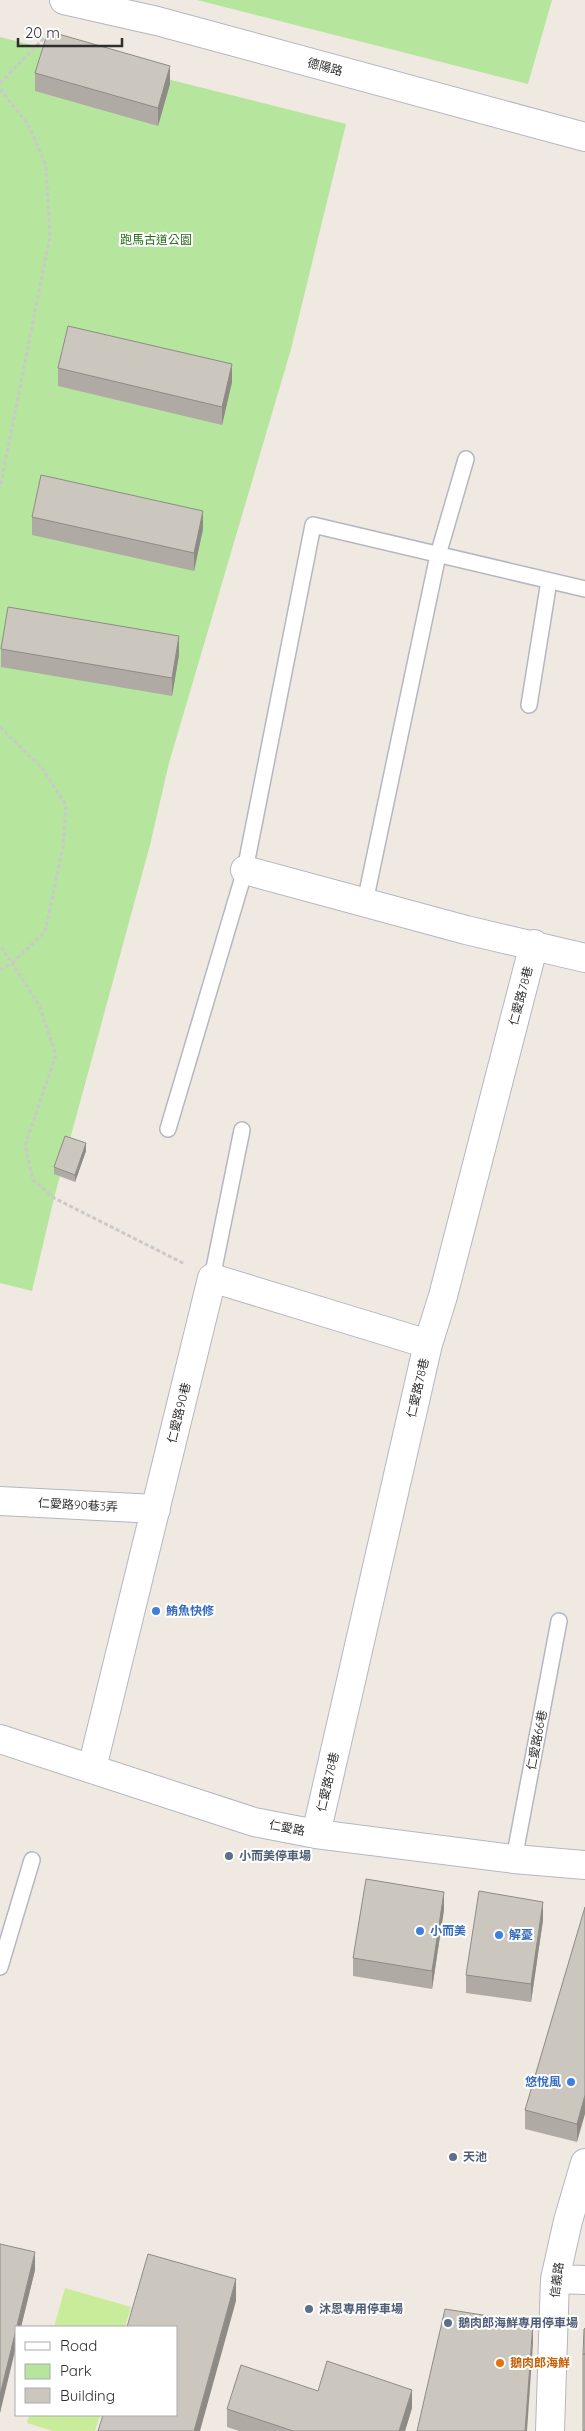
<svg xmlns="http://www.w3.org/2000/svg" width="585" height="2431" viewBox="0 0 585 2431" font-family="Quicksand,'Noto Sans TC',sans-serif">
<rect width="100%" height="100%" fill="#efe9e1"/>
<path fill="#b6e59e" d="M197 0H552L528 84Z
M0 37 346 124 291 349 169 763 150 845 54 1198 32 1291 0 1283Z"/>
<path fill="#c9ec9a" d="M65 2288 131 2307 125 2327H54Z
M29 2415H100L95 2431H53L27 2423Z"/>
<g fill="none" stroke-linecap="round" stroke-linejoin="round">
<g stroke="#b4b7c1" stroke-width="18">
<path id="service" d="M529 705 549 581
M365 902 438 555 466 459
M168 1129 245 870 313 525 585 589
M212 1278 242 1130
M514 1859 559 1621
M0 1967 32 1860"/>
</g>
<g stroke="#b4b7c1" stroke-width="30">
<path id="minor" d="M245 870 466 930 585 958
M0 1501 156 1509
M0 1739 254 1822 316 1834 514 1859 585 1865
M92 1768 212 1278 428 1344
M316 1834 428 1344 443 1296 534 944
M555 2279 585 2280
M550 2431 555 2279 568 2221 585 2163"/>
</g>
<g stroke="#b4b7c1" stroke-width="30">
<path id="tertiary" d="M64 0 157 21 585 137"/>
</g>
<path stroke="#c9c9c9" stroke-width="3" stroke-dasharray="4 2.5" stroke-linecap="butt" d="M0 83 49 33
M0 89 28 124 46 166 50 236 0 488
M0 727 42 768 66 805 63 847 45 932 12 963 0 945
M0 970 12 963 39 1005 56 1055 25 1145 33 1180 54 1198 185 1264"/>
<use href="#service" stroke="#fff" stroke-width="15"/>
<use href="#minor" stroke="#fff" stroke-width="28"/>
<use href="#tertiary" stroke="#fff" stroke-width="28"/>
</g>
<path fill="#afaba4" d="M35 73 170 84 158 126 35 91Z
M58 368 232 382 222 425 58 386Z
M32 517 203 529 194 571 32 535Z
M1 649 179 655 172 696 1 667Z
M86 1151 75 1182 54 1174V1167Z
M585 1907 577 2142 525 2129V2110Z
M444 1910 432 1989 353 1976V1958Z
M543 1920 531 2002 466 1993V1975Z
M0 2244 35 2270 21 2327H16L0 2413Z
M412 2408 405 2431H239L227 2427V2409Z"/>
<path fill="#8e8b86" d="M170 66V84L158 126V108Z
M232 364V382L222 425V407Z
M203 511V529L194 571V553Z
M179 636V655L172 696V678Z
M86 1143V1151L75 1182V1175Z
M444 1892V1910L432 1989V1971Z
M543 1902V1920L531 2002V1984Z
M585 2095V2114L577 2142V2124Z
M35 2252V2270L21 2327H17Z
M236 2279V2301L200 2431H194Z
M533 2323V2344L527 2431H525Z
M16 2329V2347L0 2413V2395Z
M412 2390V2408L405 2431H399Z"/>
<path fill="#cbc7bf" stroke="#8e8b86" d="M48 31 170 66 158 108 35 73Z
M68 326 232 364 222 407 58 368Z
M41 475 203 511 194 553 32 517Z
M8 607 179 636 172 678 1 649Z
M65 1136 86 1143 75 1175 54 1167Z
M366 1879 444 1892 432 1971 353 1958Z
M479 1891 543 1902 531 1984 466 1975Z
M585 1907V2095L577 2124 525 2110Z
M0 2244 35 2252 0 2395Z
M148 2254 236 2279 194 2431H98L103 2415H176V2327H127Z
M445 2309 533 2323 525 2431H417Z
M585 2328V2354H583L584 2329Z
M583 2354H585V2431H583Z
M327 2361 412 2390 399 2431H293L227 2409 241 2365 318 2391Z"/>
<g fill="#3f7fe0" stroke="#fff" stroke-width="2">
<circle cx="156" cy="1611" r="5"/>
<circle cx="420" cy="1931" r="5"/>
<circle cx="499" cy="1935" r="5"/>
<circle cx="571" cy="2082" r="5"/>
</g>
<g fill="#5c6f8a" stroke="#fff" stroke-width="2">
<circle cx="229" cy="1856" r="5"/>
<circle cx="453" cy="2157" r="5"/>
<circle cx="309" cy="2309" r="5"/>
<circle cx="448" cy="2323" r="5"/>
</g>
<circle fill="#e8710a" stroke="#fff" stroke-width="2" cx="500" cy="2363" r="5"/>
<g text-anchor="middle" stroke-width="4" stroke-linejoin="round" paint-order="stroke">
<g font-size="12" fill="#2e2e2e" stroke="#fff">
<text transform="translate(325 67) rotate(15)" y="4">德陽路</text>
<text transform="translate(521 996) rotate(-75)" y="4">仁愛路78巷</text>
<text transform="translate(418 1388) rotate(-77)" y="4">仁愛路78巷</text>
<text transform="translate(179 1413) rotate(-76)" y="4">仁愛路90巷</text>
<text transform="translate(78 1505) rotate(3)" y="4">仁愛路90巷3弄</text>
<text transform="translate(537 1740) rotate(-79)" y="4">仁愛路66巷</text>
<text transform="translate(328 1782) rotate(-77)" y="4">仁愛路78巷</text>
<text transform="translate(287 1828) rotate(11)" y="4">仁愛路</text>
<text transform="translate(557 2280) rotate(-83)" y="4">信義路</text>
</g>
<g font-size="12" fill="#2c6e1b" stroke="#fff">
<text x="156" y="244">跑馬古道公園</text>
</g>
<g font-size="12" font-weight="bold" fill="#366cbe" stroke="#fff" text-anchor="start">
<text x="166" y="1615">鮪魚快修</text>
<text x="430" y="1935">小而美</text>
<text x="509" y="1939">解憂</text>
<text x="561" y="2086" text-anchor="end">悠悅風</text>
</g>
<g font-size="12" font-weight="bold" fill="#4e5e75" stroke="#fff" text-anchor="start">
<text x="239" y="1860">小而美停車場</text>
<text x="463" y="2161">天池</text>
<text x="319" y="2313">沐恩專用停車場</text>
<text x="458" y="2327">鵝肉郎海鮮專用停車場</text>
</g>
<g font-size="12" font-weight="bold" fill="#c56008" stroke="#fff" text-anchor="start">
<text x="510" y="2367">鵝肉郎海鮮</text>
</g>
</g>
<rect x="15" y="2326" width="162" height="90" fill="#ffffff" stroke="#ababab"/>
<rect x="25" y="2342" width="25" height="8" fill="#ffffff" stroke="#ababab"/>
<text x="60" y="2351" font-size="15" fill="#2e2e2e">Road</text>
<rect x="25" y="2364" width="25" height="15" fill="#b6e59e" stroke="#ababab"/>
<text x="60" y="2376" font-size="15" fill="#2e2e2e">Park</text>
<rect x="25" y="2388" width="25" height="15" fill="#cbc7bf" stroke="#ababab"/>
<text x="60" y="2401" font-size="15" fill="#2e2e2e">Building</text>
<path d="M18 38v8h104v-8" fill="none" stroke="#2e2e2e" stroke-width="2.5"/>
<text x="25" y="38" font-size="15" fill="#2e2e2e" stroke="#ffffff" stroke-width="4" paint-order="stroke">20 m</text>
</svg>
